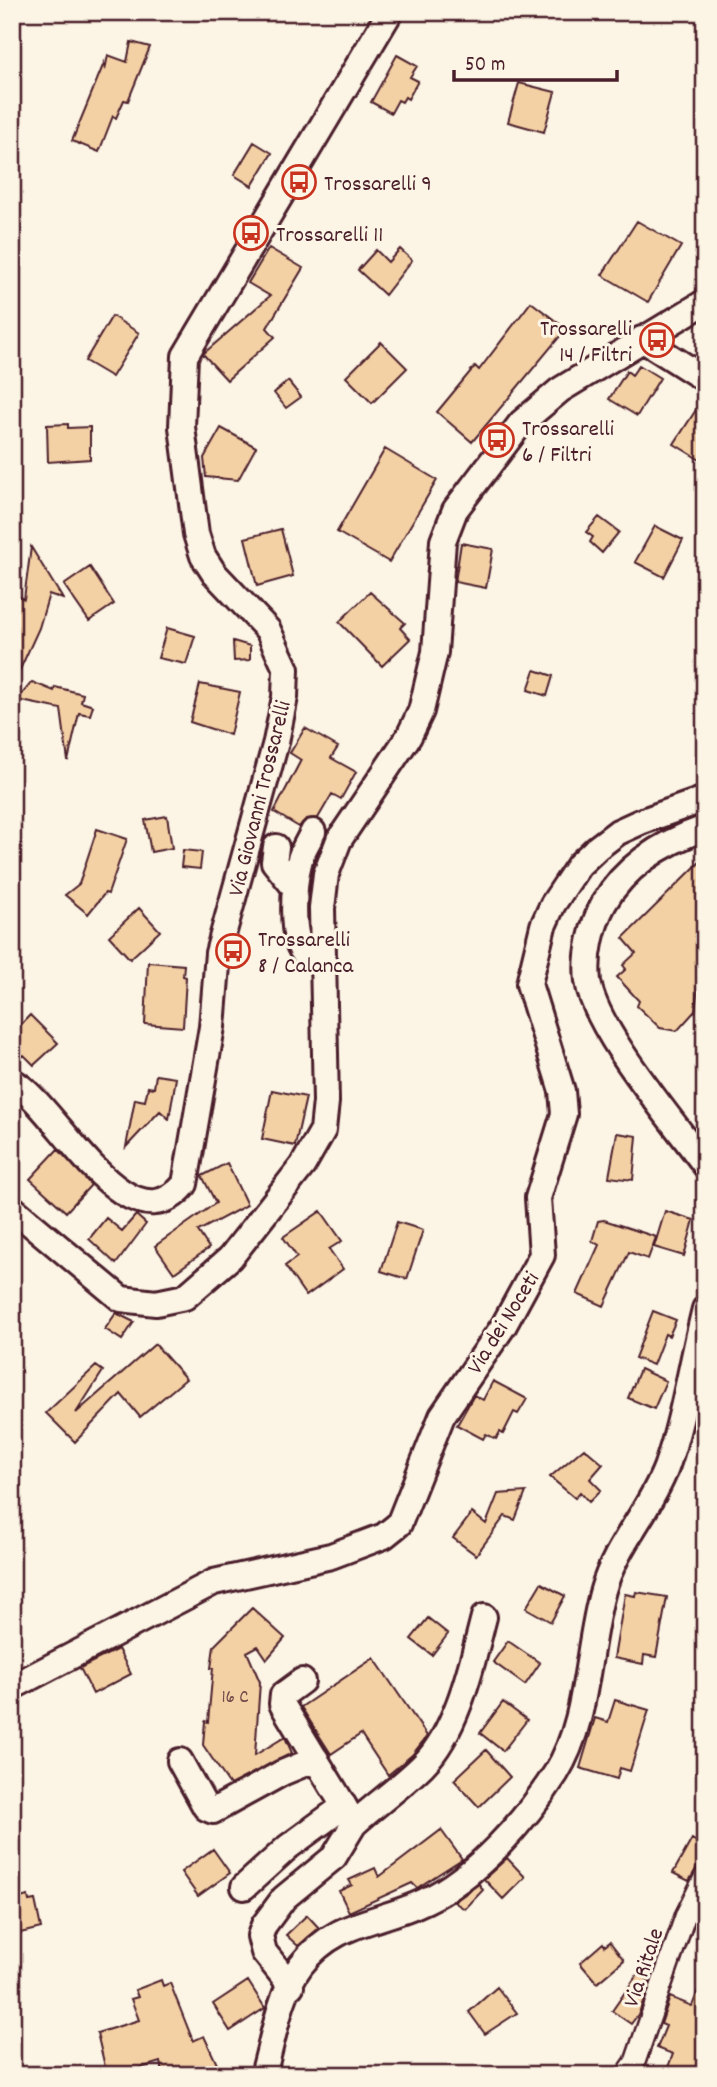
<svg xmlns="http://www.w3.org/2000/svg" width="717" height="2087" viewBox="0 0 717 2087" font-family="Dekko,sans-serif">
<rect width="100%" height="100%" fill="#fcf5e5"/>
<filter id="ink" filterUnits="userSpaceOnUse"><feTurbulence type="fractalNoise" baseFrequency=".0143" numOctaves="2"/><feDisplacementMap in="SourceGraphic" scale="14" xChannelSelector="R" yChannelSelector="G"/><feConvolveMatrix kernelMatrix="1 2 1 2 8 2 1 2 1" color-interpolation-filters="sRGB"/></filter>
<g filter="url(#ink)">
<path fill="#f4d1a5" stroke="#4a1f2b" stroke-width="2" d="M131 42 150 47 128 101 124 100 116 118 113 116 99 152 72 141 104 63 105 70 108 55 127 62Z
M397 55 417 66 410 77 418 81 408 99 405 97 402 102 398 100 391 113 371 102Z
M519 83 555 92 544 132 508 122Z
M254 142 272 153 252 186 234 175Z
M637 221 681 246 648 302 602 275Z
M269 248 303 268 267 328 275 337 227 380 203 354 270 296 248 283Z
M400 249 412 260 385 295 358 270 376 250 388 262Z
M531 302 566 329 472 442 437 412 475 366 479 370Z
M112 316 139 333 112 377 85 361Z
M381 342 407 368 372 403 346 377Z
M639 365 660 378 637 416 609 399 627 371 632 375Z
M288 381 301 397 286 408 274 393Z
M705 396V463L674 444Z
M68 424V428L90 427V459L48 462 47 425Z
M221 428 256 447 238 480 206 477 204 458Z
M385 449 437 480 389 562 337 532Z
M599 517 619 532 602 553 590 542 593 537 586 532Z
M655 526 683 540 664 577 635 562Z
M281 529 293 576 257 586 245 538Z
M461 543 493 549 486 588 455 582Z
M31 547 63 599 49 594 39 628 12 687V608L18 596 24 599Z
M90 567 114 604 89 621 64 585Z
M370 592 405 623 400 628 410 639 382 666 339 622Z
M167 628 195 636 186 664 158 658Z
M233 641 250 646V660L234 661Z
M535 670 553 676 547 696 528 690Z
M32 682 54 691 55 687 83 694 81 702 93 706 90 715 79 713 68 761 61 709 17 700Z
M200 684 240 692 230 735 190 722Z
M305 728 338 747 331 758 356 772 341 799 332 794 318 818 306 819 299 827 274 812 301 760 290 753Z
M167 816 172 848 151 852 145 820Z
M97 829 127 839 108 894 105 893 88 914 65 895 79 884Z
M183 850 202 852 200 869 181 867Z
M705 857V956L702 953 695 1011 677 1031 660 1028 637 1006 639 1001 617 977 626 969 623 965 636 953 623 938Z
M139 908 160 931 130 959 109 936Z
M148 962 184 965 183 976 186 977 183 1027 145 1024Z
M30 1015 58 1043 34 1065 24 1055 12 1065V1034Z
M156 1075 176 1078 169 1119 160 1111 126 1147 135 1099 145 1101 148 1087 154 1088Z
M272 1090 306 1097 295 1146 262 1139Z
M617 1133 637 1136 633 1180 609 1177Z
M58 1149 91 1185 66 1212 30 1179Z
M227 1163 247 1205 198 1231 209 1248 174 1273 155 1246 216 1203 202 1176Z
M321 1211 342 1241 329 1249 343 1269 306 1296 285 1266 297 1257 283 1237Z
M665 1211 694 1220 684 1256 654 1247Z
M136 1215 146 1224 116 1264 89 1239 106 1218 122 1231Z
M604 1220 656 1237 648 1259 629 1252 604 1306 577 1294 599 1245 592 1241 598 1221Z
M397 1222 423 1230 407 1279 381 1271Z
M653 1311 676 1320 669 1336 665 1334 653 1365 635 1358Z
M116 1313 134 1322 122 1340 105 1329Z
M155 1344 186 1379 140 1417 121 1394 75 1442 46 1413 96 1366 103 1371 76 1413Z
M640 1369 666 1381 654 1409 628 1398Z
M493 1381 527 1399 518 1414 514 1412 503 1434 500 1432 496 1439 486 1434 483 1439 457 1425 474 1395 483 1400Z
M584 1448 603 1464 590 1479 601 1490 589 1502 580 1492 575 1498 550 1477Z
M526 1492 515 1520 505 1516 476 1555 453 1538 472 1513 486 1524 498 1494Z
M541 1583 565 1596 551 1622 526 1608Z
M636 1592 667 1597 656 1657 644 1655 643 1664 614 1658 625 1594 635 1596Z
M252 1608 285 1638 267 1659 258 1646 247 1652 260 1682 255 1755 285 1737 292 1753 230 1785 203 1745 205 1721 208 1722 213 1668H211L214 1646Z
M428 1618 448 1634 432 1655 411 1639Z
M508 1641 540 1663 525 1685 493 1662Z
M118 1649 131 1674 93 1694 80 1668Z
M374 1658 427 1736 412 1755 388 1775 361 1734 331 1754 301 1707Z
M615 1700 649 1710 630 1771 620 1768 617 1779 580 1768 595 1718 608 1722Z
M503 1702 527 1720 503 1751 480 1733Z
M486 1750 510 1777 479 1807 454 1780Z
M441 1830 462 1859 417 1888 412 1883 349 1912 339 1891 352 1885 349 1880 375 1868 379 1877Z
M692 1839 705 1847V1854L689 1881 673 1873Z
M213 1849 230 1873 198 1896 181 1872Z
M507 1858 525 1877 503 1899 484 1879Z
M479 1884 483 1890 465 1909 454 1902Z
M28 1896 29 1901 35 1900 41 1928 12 1935V1900Z
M307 1915 319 1928 298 1946 286 1935Z
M610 1942 624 1960 597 1983 580 1963 603 1943 605 1946Z
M639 1972 650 1982 639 2013 631 2024 612 2011Z
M704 1976 705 2075H665L673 2054 657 2048 666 2026 661 2024 670 1997 692 2006Z
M161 1980 163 1986 170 1983 193 2041 204 2036 222 2075H163L160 2062 118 2075H107L97 2033 139 2020 131 1999 138 1997 135 1990Z
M248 1981 265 2008 230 2031 213 2004Z
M497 1987 517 2013 485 2034 469 2012Z"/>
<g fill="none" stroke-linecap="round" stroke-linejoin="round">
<g stroke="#4a1f2b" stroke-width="24">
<path id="pedestrian" d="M626 2075 635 2062 686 1914 705 1876"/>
</g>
<g stroke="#4a1f2b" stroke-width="30">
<path id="minor" d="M642 339 705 379
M705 828C664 842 626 865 604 903 592 925 585 955 588 981 595 1030 674 1122 705 1165
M313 832C308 842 301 852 299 863 294 882 289 941 305 954H323
M276 847 274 862 294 887
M12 1081C58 1106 127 1253 185 1184L212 1027 218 953 276 742 285 697 286 669 268 630 214 573 203 556 196 534 182 427 185 356 390 12
M12 1208 121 1299 156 1303 185 1297 230 1258 303 1165 323 1130 326 1102 322 908 326 874 339 840 409 736 421 711 435 652 443 541 455 510 521 423 560 390 705 302
M302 1681 283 1695 282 1704 344 1806
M12 1687 214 1582 331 1556 384 1536 399 1524 442 1416 504 1325 542 1255 538 1198 564 1114 562 1091 529 984 543 926 553 904 579 865 597 848 618 832 640 822 705 799
M180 1761 206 1808 213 1811 282 1773 316 1759
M354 1824C376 1804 402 1786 423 1765 458 1730 472 1663 484 1617
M244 1887 288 1847 344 1806 354 1824 334 1857 284 1898 264 1925 260 1936 264 1952 291 1986
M263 2075C273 2041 279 1994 301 1965 336 1920 378 1924 425 1901 475 1878 526 1820 556 1773 589 1720 586 1649 603 1590 616 1545 649 1512 666 1468 683 1421 692 1360 705 1309"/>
</g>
<use href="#pedestrian" stroke="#fcf5e5" stroke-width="19"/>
<use href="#minor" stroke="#fcf5e5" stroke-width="24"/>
</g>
</g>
<defs>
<g id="bus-ring" transform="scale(1.75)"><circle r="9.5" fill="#fcf5e5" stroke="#c8321e" stroke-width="1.5"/><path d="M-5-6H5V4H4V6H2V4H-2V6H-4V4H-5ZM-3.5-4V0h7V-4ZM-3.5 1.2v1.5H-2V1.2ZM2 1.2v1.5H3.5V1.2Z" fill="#c8321e"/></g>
</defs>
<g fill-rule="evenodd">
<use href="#bus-ring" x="299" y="182"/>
<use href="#bus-ring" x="251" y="233"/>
<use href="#bus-ring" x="657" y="340"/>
<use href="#bus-ring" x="497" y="440"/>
<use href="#bus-ring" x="233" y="951"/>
</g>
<g text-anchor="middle" stroke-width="6" stroke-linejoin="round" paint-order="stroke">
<g font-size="19" fill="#744c4a">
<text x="235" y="1702">16 C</text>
</g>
<g font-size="23" fill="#4a1f2b" stroke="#fcf5e5" text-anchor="start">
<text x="324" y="190">Trossarelli 9</text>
<text x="276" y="241">Trossarelli 11</text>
<text x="632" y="335" text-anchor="end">Trossarelli<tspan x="632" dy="26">14 / Filtri</tspan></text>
<text x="522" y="435">Trossarelli<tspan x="522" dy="26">6 / Filtri</tspan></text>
<text x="258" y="946">Trossarelli<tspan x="258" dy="26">8 / Calanca</tspan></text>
</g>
<g font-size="23" fill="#4a1f2b" stroke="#fcf5e5">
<text transform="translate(258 798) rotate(-76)" y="8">Via Giovanni Trossarelli</text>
<text transform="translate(502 1322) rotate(-58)" y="8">Via dei Noceti</text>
<text transform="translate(642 1967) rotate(-71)" y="8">Via Ritale</text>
</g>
</g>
<rect width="717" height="2087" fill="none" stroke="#fcf5e5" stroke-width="42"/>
<rect x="21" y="21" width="675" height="2045" fill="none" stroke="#4a1f2b" stroke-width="2.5" filter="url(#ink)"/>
<path d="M454 70v10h163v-10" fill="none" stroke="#4a1f2b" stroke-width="3.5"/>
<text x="465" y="70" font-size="21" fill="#4a1f2b" stroke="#fcf5e5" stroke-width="5" paint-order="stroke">50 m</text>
</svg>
